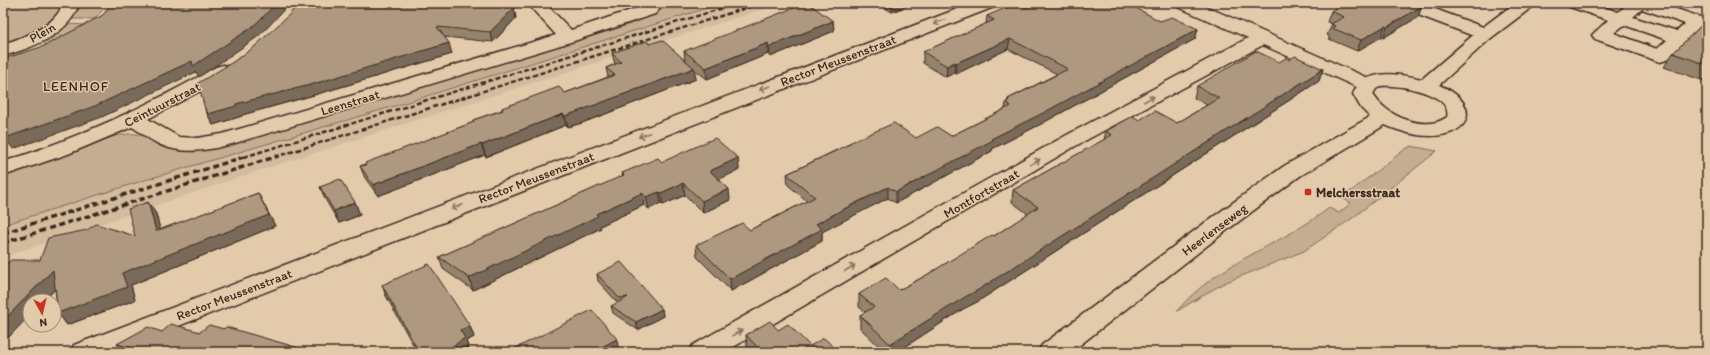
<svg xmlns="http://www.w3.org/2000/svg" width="1710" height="355" viewBox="0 0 1710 355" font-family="Itim,sans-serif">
<rect width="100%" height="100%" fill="#e2caab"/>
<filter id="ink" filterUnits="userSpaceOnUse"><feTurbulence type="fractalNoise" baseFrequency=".025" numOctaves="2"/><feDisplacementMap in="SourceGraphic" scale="8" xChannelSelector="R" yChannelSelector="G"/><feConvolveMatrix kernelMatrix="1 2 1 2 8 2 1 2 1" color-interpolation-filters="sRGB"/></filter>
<g filter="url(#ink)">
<path fill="#d3bb9e" d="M717 3H782L255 172 3 257V223Z"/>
<path fill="#c4ad91" stroke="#806c58" d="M3 3H62L63 7C54 29 24 38 3 46Z
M84 3H106L101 12 94 19H71Z
M667 3H723L398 105 145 180 3 225V175L115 136C126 134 136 132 146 137 151 140 156 145 162 147 180 153 200 151 218 147L619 28 647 18Z
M66 24 87 25 50 47 38 40Z
M1411 146 1437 151 1354 217 1304 251 1224 283 1177 311C1216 263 1282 245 1329 208L1339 213 1351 203 1342 198 1404 150Z"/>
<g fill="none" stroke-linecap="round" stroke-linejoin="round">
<g stroke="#3b2a1e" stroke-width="3">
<path id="minor" d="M63 3H79C71 34 32 48 3 56V44C24 37 56 27 63 3Z
M527 3H545L571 30 643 6 647 3H665L655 14 574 41 232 144C210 150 184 155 161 145 151 141 142 133 132 127L68 154 3 176V162C78 138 148 106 216 67L223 65 230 67 232 71 230 75 148 119 179 137 197 138 222 134 556 35Z
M973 3H996L994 7 112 352H70L74 345Z
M1176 3H1198L1375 81 1378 85 1375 89 1368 91 1361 89 1263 45 1079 144 725 352H689L693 345 1065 136 1248 38 1178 7Z
M1395 3H1419L1491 30 1494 34 1491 38 1485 39 1479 38 1397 7Z
M1568 3H1593L1618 12 1629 3H1659L1703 18 1706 22 1667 60 1660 62 1595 39 1592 35 1608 20 1570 7ZM1642 9 1685 24 1677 31 1633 17ZM1624 25 1667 40 1657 49 1614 33Z"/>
</g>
<g stroke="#3b2a1e" stroke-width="3">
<path id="major" d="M1515 3H1534L1532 7 1491 38 1439 85C1479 101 1476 135 1430 136 1415 136 1399 131 1385 125L1300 176 1222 234 1071 352H1038L1042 345 1206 222 1284 166 1370 117 1361 108 1353 94C1364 67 1400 74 1422 79L1479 30ZM1381 86C1397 84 1453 93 1447 117 1425 133 1385 116 1373 94L1376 89Z"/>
</g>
<use href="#minor" fill="#e2caab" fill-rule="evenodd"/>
<use href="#major" fill="#e2caab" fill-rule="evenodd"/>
<path stroke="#3b2a1e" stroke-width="2.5" stroke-dasharray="5 2.5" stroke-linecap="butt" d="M244 157 739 3
M275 157 762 3"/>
<path stroke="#3b2a1e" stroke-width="3.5" stroke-dasharray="6 3.5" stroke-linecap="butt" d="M3 233 247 156
M3 243 278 156"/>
</g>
<path fill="#96836e" stroke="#3b2a1e" d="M876 3H914L892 12Z
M1423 3H1440L1434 7Z
M1422 6 1418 17 1383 38 1381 37 1357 51 1329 39V36L1327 35 1332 24 1327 22 1331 11Z
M514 8 516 18 493 42 445 37 452 54 314 95 242 115V116L213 125 205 109 233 62Z
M1026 8 1160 21 1198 29 1195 39 1041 124 992 149V151L896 203 888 198 840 222 822 232V241L731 291 697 257 696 245 750 230 807 201 788 185 787 174 849 144V143L916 138 951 136 1005 109 1006 102H1007L1008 99 1057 74 1008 49 956 74 954 73 946 77 923 63V52L986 24 987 16Z
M1707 20V82L1664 67 1673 53Z
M833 21 834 31 770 57 768 54 707 79 694 69 696 79 582 123 568 127 566 125 486 157 485 155 378 196 365 178 360 166 474 122 473 120 502 110V108L565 93 608 77 606 68 615 64 612 53 649 44 685 60 684 51Z
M1289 60 1323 69 1319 81 977 302 963 309 897 352H885L860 328V315L865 312 859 307V294L899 290 925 276 994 236 1028 214 1012 202 1013 190 1104 140 1106 131 1139 120 1177 123 1207 105 1194 98 1197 86Z
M738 158 739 170 719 179 730 200 703 213 685 195 663 205 661 203 649 209 644 205 600 226 601 228 473 290 443 269 439 257 623 176 622 173 662 162Z
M320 187 355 202 360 215 339 223 325 199Z
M258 193 275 226 131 285 135 300 67 325 58 313 55 289 44 301H30L9 337H3V267L40 260 135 236 148 202 156 214 160 230Z
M597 274 662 309 663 316 638 330 613 313 611 306 618 303 598 281Z
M382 285 470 326 474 337 466 341 469 349 465 352H417L386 296Z
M224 329 313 352H123L117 344 162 332H200Z
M778 330 810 346 839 352H752L747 347 746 335Z"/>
<path fill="#7a6a5a" stroke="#3b2a1e" d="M276 3H290L268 27 256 38 199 77 196 72 102 117 13 149 5 138Z
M892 3H914L892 12Z
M1435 3H1440L1434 7Z
M1422 6 1418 17 1383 38 1387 27Z
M514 8 516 18 493 42 490 32Z
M833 21 834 31 770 57 769 47Z
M1385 26 1381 37 1357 51 1361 40Z
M1198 29 1195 39 1041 124 992 149V151L896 203V192L991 139Z
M1010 39 1008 49 956 74V63Z
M449 43 452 54 314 95 242 115V116L213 125 205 109 236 104Z
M768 43V54L707 79 706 68Z
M955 62 954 73 946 77 947 66Z
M694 68 696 79 582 123 568 127 565 116Z
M1323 69 1319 81 977 302 963 309 897 352H890V344Z
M563 114 566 125 486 157 482 145Z
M481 144 485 155 378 196 373 185Z
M738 158 739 170 712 183 710 171Z
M683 183 685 195 663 205 661 193Z
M888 187V198L822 232V241L731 291 730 279 816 224 840 211Z
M729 189 730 200 703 213 702 201Z
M659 192 661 203 649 209 646 197Z
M258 193 275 226 131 285 135 300 67 325 58 313 122 273Z
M642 193 644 205 600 226 601 228 473 290 469 278 596 214Z
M148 202 156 214 164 243 156 231Z
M355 202 360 215 339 223 334 211Z
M53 270 62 282 44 301H30V315L9 337 3 330V321Z
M662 309 663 316 638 330 636 322Z
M470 326 474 337 466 341 469 349 465 352H444L460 330Z
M617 339 619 352H592Z"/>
<path fill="#af9880" stroke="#3b2a1e" d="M112 3H276L263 17 251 28 193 66 192 61 95 106 5 138 3 134V59L44 46 103 15Z
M298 3H509L514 8 490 32 437 27 449 43 310 85 236 104V106L208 114 206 109H205L198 83 233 62 253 48 290 14Z
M806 3H808L833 21 769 47 768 43 706 68 684 51Z
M1017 3 1026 8 1038 3H1127L1160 21 1172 17 1198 29 1043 113 991 139 993 140 896 192 888 187 840 211 816 224 822 229 730 279 696 245 742 223 750 230 815 197 787 174 850 144 849 143 894 123 916 138 937 127 951 136 1011 106 1006 102 1009 100 1008 99 1068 69 1010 39 956 63 955 62 947 66 923 52 994 20 987 16Z
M1346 3H1415L1422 6 1387 27 1385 26 1361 40 1332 28 1335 26 1331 24 1344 17 1331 11Z
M1707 20V65L1673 53Z
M662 40 694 68 579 111 565 116 563 114 482 145 481 144 373 185 360 166 366 165 365 163 474 122 473 120 503 110 502 108 559 87 565 93 615 75 606 68 621 62 612 53 647 41 649 44Z
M1256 51 1279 62 1286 58 1289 60 1295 56 1323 69 978 290 965 297 890 344 860 315 874 307 859 294 886 278 899 290 925 276 992 235 994 236 1038 207 1013 190 1112 135 1106 131 1133 116 1139 120 1155 111 1177 123 1219 98 1197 86Z
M715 138 738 158 710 171 729 189 702 201 683 183 661 193 659 192 646 197 642 193 596 214 598 216 469 278 439 257 624 175 622 173 658 158 662 162Z
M340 179 355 202 334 211 320 187Z
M258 193 269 215 122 273 127 287 58 313 53 270 3 321V267L11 260H40L48 238 87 230 96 224 135 236 128 209 148 202 156 231Z
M621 262 662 309 636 322 611 306 628 297 619 298 597 274Z
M429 264 470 326 460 330 465 338 444 352H419L382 285Z
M592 310 617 339 592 352H508Z
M770 321 778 330 788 324 810 346 824 338 839 352H762L746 335Z
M171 324 200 332 209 325 224 329 226 327 313 352H147L117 344 148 327 162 332Z"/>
<defs><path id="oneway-shaft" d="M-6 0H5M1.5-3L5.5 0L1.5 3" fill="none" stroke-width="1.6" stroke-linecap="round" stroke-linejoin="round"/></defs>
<g stroke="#86725d">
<use href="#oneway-shaft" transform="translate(939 22) rotate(159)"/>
<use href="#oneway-shaft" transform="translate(765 88) rotate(159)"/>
<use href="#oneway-shaft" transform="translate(1149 99) rotate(-28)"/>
<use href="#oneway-shaft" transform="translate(644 135) rotate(159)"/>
<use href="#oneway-shaft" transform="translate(1035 162) rotate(-30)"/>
<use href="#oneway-shaft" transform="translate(457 207) rotate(159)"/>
<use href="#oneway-shaft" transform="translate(850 268) rotate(-30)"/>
<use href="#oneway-shaft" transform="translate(737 333) rotate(-30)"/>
</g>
</g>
<rect fill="#c8321e" stroke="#e2caab" stroke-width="1.5" x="1304" y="188" width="8" height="8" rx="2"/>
<g text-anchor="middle" stroke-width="3" stroke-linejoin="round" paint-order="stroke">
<g font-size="13" fill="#3b2a1e" stroke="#e2caab">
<text transform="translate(42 32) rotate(-30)" y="5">Plein</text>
<text transform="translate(838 60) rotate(-21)" y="5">Rector Meussenstraat</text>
<text transform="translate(350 102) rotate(-17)" y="5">Leenstraat</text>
<text transform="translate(162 104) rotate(-27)" y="5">Ceintuurstraat</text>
<text transform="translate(536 177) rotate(-21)" y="5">Rector Meussenstraat</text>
<text transform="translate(981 193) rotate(-30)" y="5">Montfortstraat</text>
<text transform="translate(1214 229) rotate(-37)" y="5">Heerlenseweg</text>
<text transform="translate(234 294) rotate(-21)" y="5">Rector Meussenstraat</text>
</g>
<g font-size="13" font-weight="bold" fill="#3b2a1e" stroke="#e2caab" text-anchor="start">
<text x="1316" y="197">Melchersstraat</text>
</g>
<g font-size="14" letter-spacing="1" fill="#3b2a1e" stroke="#e2caab">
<text x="76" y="91">LEENHOF</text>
</g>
</g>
<rect width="1710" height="355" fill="none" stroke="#e2caab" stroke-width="16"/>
<rect x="8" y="8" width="1694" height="339" fill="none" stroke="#3b2a1e" stroke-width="1.5" filter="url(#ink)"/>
<g transform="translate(42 313) rotate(172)"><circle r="19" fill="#e2caab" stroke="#9f8a73"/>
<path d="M0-3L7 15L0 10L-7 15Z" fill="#c8321e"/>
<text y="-6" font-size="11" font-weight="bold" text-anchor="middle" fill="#3b2a1e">N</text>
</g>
</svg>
